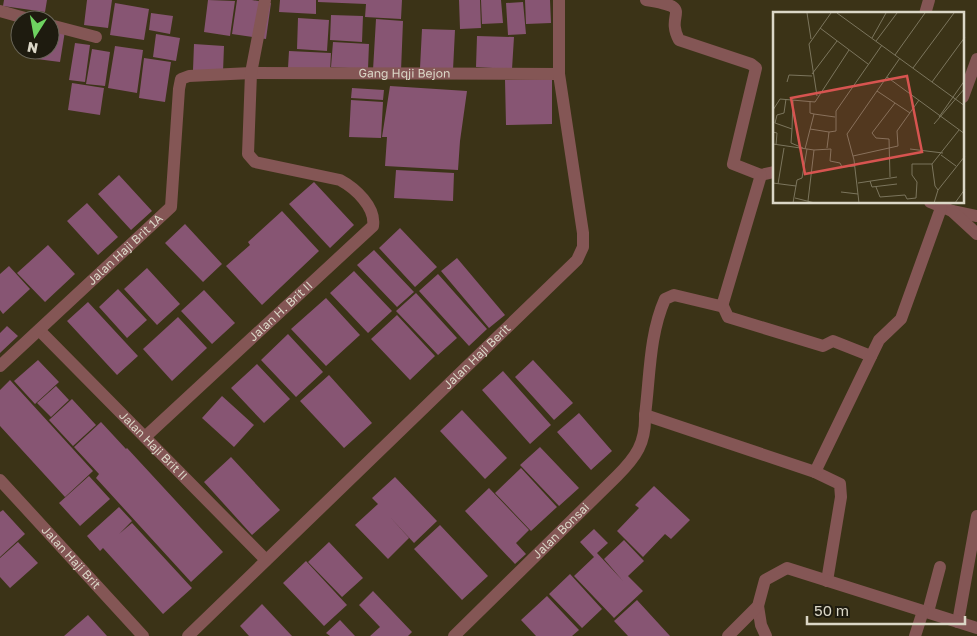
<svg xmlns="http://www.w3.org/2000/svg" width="977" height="636" viewBox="0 0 977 636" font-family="'Golos Text',sans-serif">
<rect width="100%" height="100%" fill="#3b3317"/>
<path fill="#875573" d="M4 0H47L45 12 3 6Z
M87 0H112L108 28 84 25Z
M208 0 235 1 230 36 204 32Z
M237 0H252L271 3 266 39 232 34Z
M280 0H316V14L279 12Z
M318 0H402L401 19 365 17 366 4 318 2Z
M459 0H480L481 28 460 29Z
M481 0H501L503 23 482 24Z
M525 0H550L551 23 526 24Z
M523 2 526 34 508 35 506 3Z
M115 3 149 9 144 40 110 35Z
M151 13 173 16 170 34 149 30Z
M331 15 363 16 362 42 330 40Z
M298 18 329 20 327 51 297 49Z
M376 19 403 21 401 71 373 70Z
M50 29 65 31 60 62 29 58 31 50H50Z
M422 29 455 30 453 70 420 68Z
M156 34 180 38 176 61 153 57Z
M477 36 514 37 512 69 476 67Z
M333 42 369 44 368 69 331 67Z
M75 43 90 45 85 82 69 80Z
M194 44 224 46 223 72 193 70Z
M115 46 143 50 137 93 108 88Z
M92 49 110 52 105 86 86 84Z
M289 51 331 53 330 71 288 68Z
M144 58 171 62 165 102 139 98Z
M552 79V124L506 125 505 80Z
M72 83 104 88 100 115 68 110Z
M390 86 467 91 460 141 458 170 385 166 387 137H382Z
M352 88 384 90 383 100 351 98Z
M351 100 383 102 381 138 349 137Z
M396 170 454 173 453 201 394 198Z
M119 175 152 211 131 230 98 194Z
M314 182 354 225 330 248 289 204Z
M87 203 118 237 98 255 67 221Z
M282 211 319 251 262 305 226 266 250 245 248 242Z
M185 224 222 264 203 282 165 243Z
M400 228 437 267 415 287 379 248Z
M48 245 75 274 45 302 17 273Z
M374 250 414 292 397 307 357 265Z
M457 258 505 315 489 328 441 271Z
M9 266 30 289 3 314 0 310V274Z
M147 268 180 304 157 325 124 289Z
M354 271 392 311 368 333 330 293Z
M438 274 487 329 469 346 419 291Z
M118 289 147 320 127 338 99 307Z
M204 290 235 323 212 344 181 311Z
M416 293 457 338 438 355 396 311Z
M326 298 360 335 326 366 291 329Z
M88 302 138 356 117 375 67 321Z
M397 315 435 356 410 380 371 339Z
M178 317 207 348 172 381 143 349Z
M7 326 18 336 0 353V333Z
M288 334 323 372 296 397 261 360Z
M38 360 59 382 35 404 14 381Z
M533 360 573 403 554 420 515 377Z
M257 364 290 399 264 423 231 388Z
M503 371 551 425 530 444 482 390Z
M329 375 372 423 344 448 300 401Z
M10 380 93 471 65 497 0 426V390Z
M56 386 69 400 51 417 37 403Z
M222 396 254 425 234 447 202 418Z
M72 399 96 425 73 446 49 420Z
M462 410 507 458 485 479 440 431Z
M579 413 612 451 591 470 557 432Z
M101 422 126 449 106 468 127 448 223 552 191 582 96 478 99 474 74 447Z
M540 447 579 488 559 506 520 465Z
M231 457 280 510 252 535 204 482Z
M521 468 557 507 531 531 495 493Z
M89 476 110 499 80 526 59 503Z
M395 477 437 521 414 543 390 517 409 538 388 559 355 525 378 504 372 498Z
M654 486 690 520 671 539 665 534 643 557 617 531 639 508 635 505Z
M489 488 529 530 516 543 526 554 515 564 465 511Z
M119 507 132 521 119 534 132 523 192 588 163 614 103 548 100 551 87 536Z
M3 510 25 534 0 557V512Z
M440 525 488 576 462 600 414 549Z
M594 529 608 543 597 553 623 581 604 559 624 540 644 561 628 576 643 591 614 618 574 576 594 557 580 542Z
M18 542 38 563 10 588 0 577V558Z
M329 542 363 578 342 597 308 562Z
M306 561 347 605 324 626 283 583Z
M570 574 602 609 582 628 549 594Z
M373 591 412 632 408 636H370L380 627 359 605Z
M547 596 579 630 572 636H536L521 620Z
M637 600 670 636H628L614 621Z
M262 604 292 636H249L240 626Z
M88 615 107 636H64Z
M340 620 355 636H330L326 633Z"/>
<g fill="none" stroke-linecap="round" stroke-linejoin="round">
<g stroke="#845655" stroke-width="12">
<path d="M646 0C697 8 664 12 679 40L751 64 756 68 733 164 761 175 774 172"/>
<path d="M0 11 32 20"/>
<path d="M925 14 929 0"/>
<path d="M50 25 96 37"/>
<path d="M963 97 977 59"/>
<path d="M930 202 952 211 977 216"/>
<path d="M952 211 977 234"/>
<path d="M722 304 728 317 823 346 833 341 871 356"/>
<path id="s1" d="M40 331 266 560"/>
<path id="s2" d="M0 366 171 207 179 89 181 79 189 76 251 73 559 74"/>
<path d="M645 415 815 472 840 484 841 497 827 581"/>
<path id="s3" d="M145 437 373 226C376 207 355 188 340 180L255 162 248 154 251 73 265 0"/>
<path d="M815 472 879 340 901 319 941 208"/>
<path id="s4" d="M0 480 143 636"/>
<path d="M758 606 761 625 766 636"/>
<path d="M928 612 940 567"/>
<path d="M958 622 977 516"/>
<path id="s5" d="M188 636 577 260 583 247V233L559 74V0"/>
<path id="s6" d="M454 636 617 476C636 457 646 443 645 415 650 377 649 335 665 299L674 295 720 306 723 303 761 175"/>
<path d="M728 636 758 606 765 580 787 568 977 628"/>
<path d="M915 636 923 611"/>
</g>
</g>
<g text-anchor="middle" stroke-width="4" stroke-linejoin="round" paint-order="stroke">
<g font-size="12" fill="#dbd7c7" stroke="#1e1b0f">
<text dy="4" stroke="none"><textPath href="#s2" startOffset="586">Gang Hqji Bejon</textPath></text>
<text dy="4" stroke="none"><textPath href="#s2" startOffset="171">Jalan Haji Brit 1A</textPath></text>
<text dy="4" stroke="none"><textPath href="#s3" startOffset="185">Jalan H. Brit II</textPath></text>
<text dy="4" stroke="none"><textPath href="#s5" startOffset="402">Jalan Haji Berit</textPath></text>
<text dy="4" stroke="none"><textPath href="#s1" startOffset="161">Jalan Haji Brit II</textPath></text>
<text dy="4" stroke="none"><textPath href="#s6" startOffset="150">Jalan Bonsai</textPath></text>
<text dy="4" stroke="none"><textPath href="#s4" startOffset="105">Jalan Haji Brit</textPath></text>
</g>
</g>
<g transform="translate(773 12)">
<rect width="191" height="191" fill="#3b3317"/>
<path fill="none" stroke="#7b755d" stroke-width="1" d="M34 1 38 27M64 1 192 94M47 16 95 52M99 26 113 1M103 29 124 1M122 43 152 1M140 56 181 1M39 62 64 29M114 65 192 122M14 70 16 63 39 64M159 70 192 25M104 79 137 101M44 84 36 32 58 1M13 87 11 101 4 103 2 111 19 117 18 131 30 136M37 89V101L41 102M0 98 7 87 42 90 76 38M41 102 62 105M166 105 192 68M161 112 192 76M19 117 20 88M37 117 56 120M0 120 4 121 3 133M0 132 41 138 58 137 57 149 67 151 69 155 82 154M54 136 56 120 63 119V99L109 33M32 137 41 102M137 137 170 141M168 143 183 154M80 144 125 134 124 119 146 88M117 165 116 127 103 126 99 121 122 91M97 169 99 175 124 172M0 171 23 174M85 171 124 165M5 172 11 136M103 175 107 185 132 183 134 187 143 186 144 170 139 163V152H159M165 178 162 174 159 152 186 118M68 180 85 182M22 186 42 191M35 189 41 138M20 191 24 168 29 166 34 137M86 191 81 148 74 122 127 46M161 191 165 178 192 144M182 191 192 177"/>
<path fill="#d75450" fill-opacity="0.15" stroke="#d75450" stroke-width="2.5" d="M134 64 149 140 32 162 18 86Z"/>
<rect width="191" height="191" fill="none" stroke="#dbd7c7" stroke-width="2.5"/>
</g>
<g transform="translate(35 35) rotate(191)"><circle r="24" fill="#1e1b0f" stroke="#6a6659"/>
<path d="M0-4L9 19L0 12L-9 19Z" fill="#6ed360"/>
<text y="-8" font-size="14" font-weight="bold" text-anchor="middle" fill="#dbd7c7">N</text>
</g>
<path d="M807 616v8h158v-8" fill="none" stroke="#dbd7c7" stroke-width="2.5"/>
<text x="814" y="616" font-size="15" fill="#dbd7c7" stroke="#1e1b0f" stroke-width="4" paint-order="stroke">50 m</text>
</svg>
